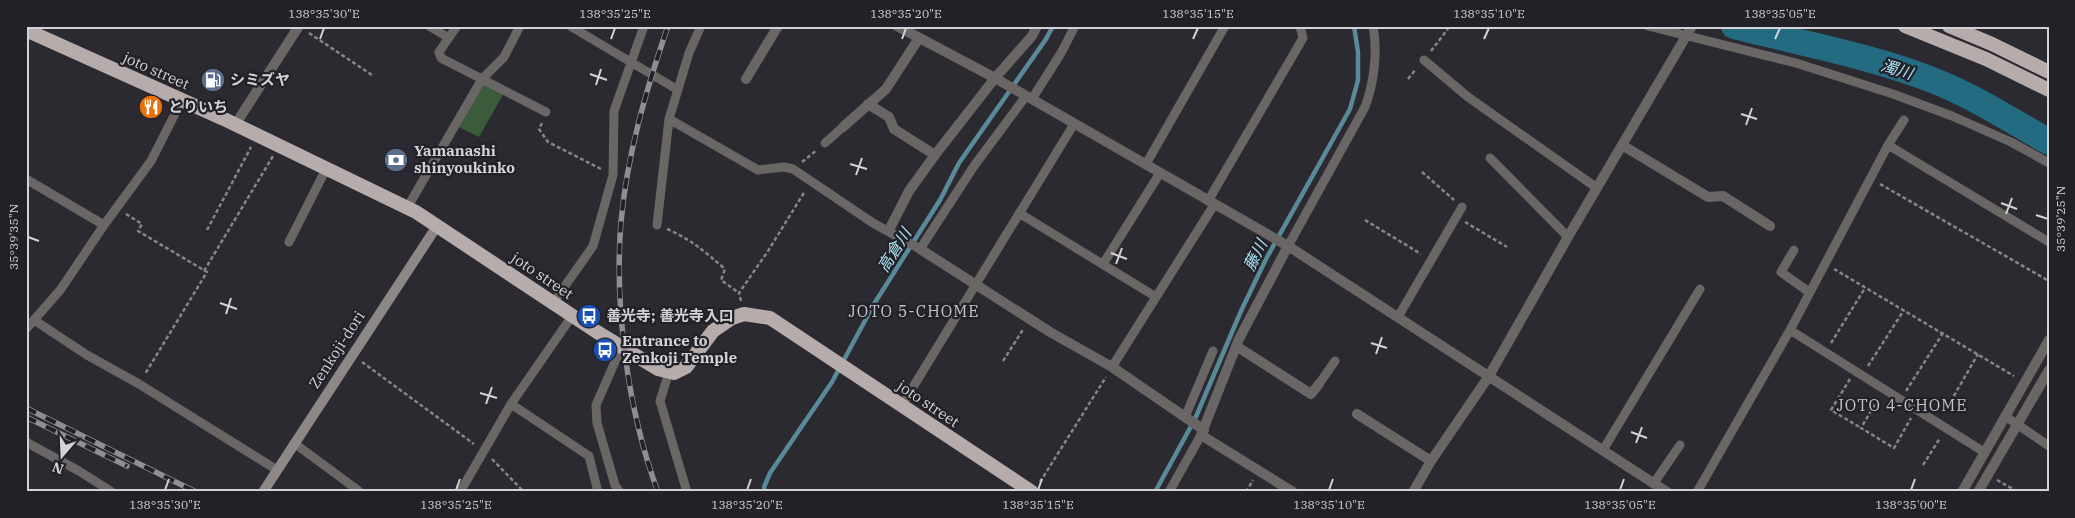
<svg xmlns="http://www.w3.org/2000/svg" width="2075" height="518" viewBox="0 0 2075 518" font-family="'IBM Plex Serif','Noto Sans JP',serif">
<rect width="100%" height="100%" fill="#2b2a31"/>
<path fill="#3b5c3b" d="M482 79 505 91 479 137 455 125Z"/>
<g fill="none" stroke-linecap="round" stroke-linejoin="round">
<path stroke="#588a9a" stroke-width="4.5" d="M765 492 764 487 770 473 832 382 874 304 940 200 959 163 1046 39 1053 26
M1155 492 1195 419 1241 311 1266 259 1350 109 1358 80V52L1354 26"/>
<path stroke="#236b80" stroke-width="26" d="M1734 26C1800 43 1872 56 1935 81 1975 97 2012 121 2049 142"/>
<path stroke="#86858a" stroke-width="2.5" stroke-dasharray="4 2.5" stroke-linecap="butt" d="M309 33 372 75
M1431 51 1450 26
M1408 79 1416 69
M542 123 539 129 548 142 601 169
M802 162 817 150
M1422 172 1454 200
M1880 184 2049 281
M126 214 142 224 138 231 207 272 145 374
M1365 220 1421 254
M1465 222 1507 247
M667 229C692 240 704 251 725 269L721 280 739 293
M207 230 251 147
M1834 269 2014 376
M204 271 273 156
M741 301 739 293 768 251 805 191
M1831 343 1865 288
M1003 361 1024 328
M362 362 474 444
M1868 366 1904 310
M1850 379 1831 410 1861 428
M1906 391 1943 333
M1878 399 1861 428 1894 448 1911 418
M1944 413 1978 354
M492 459 524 492
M1923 465 1940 438
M1997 480 2018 492
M1040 482 1106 377
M1246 492 1253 480"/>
<path stroke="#6a6666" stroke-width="9" d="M429 26 449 38
M457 26 439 52 441 58 546 112
M570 26 678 90
M1648 26 1796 63 1893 94 1952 116 2011 142 2049 163
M1424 60 1468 97 1597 188
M1032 99 1061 53 1075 26
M669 119 758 170 784 167 793 169 873 223 920 249 974 166 1026 96
M825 143 843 127
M1888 145 1904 120
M1490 158 1568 237
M1146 164 1225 26
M26 179 104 225 151 161 182 100
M1208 201 1303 38 1300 26
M407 208 482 79 504 57 520 26
M1019 213 1156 297
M104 225 61 289 34 320 87 355 139 384 277 470
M657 225 669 119 689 53 701 26
M289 242 326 169
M1288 246 1365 107C1374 83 1378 52 1373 26
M1794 250 1781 272 1809 292
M1103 264 1160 173
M553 303 593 246 613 175 614 111 644 26
M1398 317 1462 207
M26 329 34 320
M1790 330 1984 452
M1112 367 1214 205
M669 372 660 401 687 492
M1319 384 1335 361
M511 404 589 456 598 492
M902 405 1074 124
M2005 416 2049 446
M1185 417 1213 351
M26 442 79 471 112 492
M294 443 359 491
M1603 450 1700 289
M1654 483 1680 445
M460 492 511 404 572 316
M620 492 615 485 597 423 596 405 621 348
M1169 492 1201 435
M1697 492 1790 330 1888 145 2049 242"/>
<path stroke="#6a6666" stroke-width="10" d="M897 26 995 78 1288 246 1667 492
M746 79 778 26
M868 104 889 117 894 129 935 155
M235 125 299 26
M843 127 886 89 919 38
M1622 145 1708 197 1723 196 1770 226
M889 230 909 191 935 155 995 78 1032 36 1037 26
M1288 246 1239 339 1201 435 1293 492
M920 249 1050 332 1112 367 1204 430
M1236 346 1311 394 1319 384
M1357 414 1431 461
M1413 492 1431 461 1489 376 1568 237 1692 26"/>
<path stroke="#6a6666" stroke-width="10" d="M1962 492 2049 340
M1978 492 2049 370"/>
<path stroke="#8e8787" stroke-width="10" d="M263 492 437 226"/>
<path stroke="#b6acac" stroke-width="14" d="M1905 26 1986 59 2049 90
M1949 26 1992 44 2049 72
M26 30 224 119 416 212 597 332 658 369 674 373 686 367 713 331 732 318 744 314 770 318 1032 492"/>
<g stroke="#8f8e93" stroke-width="5.5">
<path id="rail" d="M26 408 196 492
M26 417 127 466
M658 492C628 412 614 307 621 222 627 155 646 90 668 26"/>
</g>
<use href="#rail" stroke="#212127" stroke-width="4" stroke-dasharray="11" stroke-linecap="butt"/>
</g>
<path fill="none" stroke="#d3d2d6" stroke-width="2" d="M320 39 324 28M611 39 615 28M902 39 906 28M1193 39 1198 28M1484 39 1489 28M1775 39 1780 28M590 74 607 80M596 85 601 69M1741 114 1757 119M1746 125 1752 108M850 164 867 169M856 175 862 158M2001 203 2017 209M2006 214 2012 198M2036 215 2048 219M28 237 39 241M1111 253 1127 259M1116 264 1122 248M220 303 237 309M226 314 231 298M1371 343 1387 348M1376 354 1382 337M480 393 497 398M486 404 492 387M1631 432 1647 438M1636 443 1642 427M165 490 169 479M456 490 460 479M747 490 751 479M1038 490 1042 479M1329 490 1333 479M1620 490 1624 479M1911 490 1915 479"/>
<defs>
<g id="fuel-disc" transform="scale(1.25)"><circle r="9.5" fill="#5c6f8a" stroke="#212127"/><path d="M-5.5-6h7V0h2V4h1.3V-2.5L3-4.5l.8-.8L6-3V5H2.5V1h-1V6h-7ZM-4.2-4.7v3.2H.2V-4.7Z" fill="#fff"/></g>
<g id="restaurant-disc" transform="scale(1.25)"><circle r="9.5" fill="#e8710a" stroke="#212127"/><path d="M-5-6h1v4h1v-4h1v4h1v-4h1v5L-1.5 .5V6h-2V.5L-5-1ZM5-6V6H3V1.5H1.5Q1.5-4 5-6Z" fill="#fff"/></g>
<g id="bank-disc" transform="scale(1.25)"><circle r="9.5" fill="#5c6f8a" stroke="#212127"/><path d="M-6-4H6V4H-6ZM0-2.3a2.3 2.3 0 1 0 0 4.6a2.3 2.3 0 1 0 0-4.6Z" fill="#fff"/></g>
<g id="bus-disc" transform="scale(1.25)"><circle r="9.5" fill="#1a4fb4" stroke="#212127"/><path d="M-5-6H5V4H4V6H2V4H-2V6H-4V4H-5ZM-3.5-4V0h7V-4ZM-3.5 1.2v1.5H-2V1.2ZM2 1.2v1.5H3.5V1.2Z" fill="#fff"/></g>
</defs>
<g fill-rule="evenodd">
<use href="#fuel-disc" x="213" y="80"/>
<use href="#restaurant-disc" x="151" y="107"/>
<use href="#bank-disc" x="396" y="160"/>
<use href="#bus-disc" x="589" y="316"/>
<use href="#bus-disc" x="605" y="350"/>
</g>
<g text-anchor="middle" stroke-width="4.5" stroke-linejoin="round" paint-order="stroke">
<g font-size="15" fill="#d3d2d6" stroke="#212127">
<text transform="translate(156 71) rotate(24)" y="5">joto street</text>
<text transform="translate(542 276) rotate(34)" y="5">joto street</text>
<text transform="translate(337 350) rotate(-57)" y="5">Zenkoji-dori</text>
<text transform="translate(928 404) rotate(34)" y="5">joto street</text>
</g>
<g font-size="15" font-weight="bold" fill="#d3d2d6" stroke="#212127" text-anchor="start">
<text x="230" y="85">シミズヤ</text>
<text x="168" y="112">とりいち</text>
<text x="414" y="156">Yamanashi<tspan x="414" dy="17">shinyoukinko</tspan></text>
<text x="606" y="321">善光寺; 善光寺入口</text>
<text x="622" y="346">Entrance to<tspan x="622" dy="17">Zenkoji Temple</tspan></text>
</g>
<g font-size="16" font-style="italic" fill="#ace5f8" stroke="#212127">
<text transform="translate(1897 69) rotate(17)" y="6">濁川</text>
<text transform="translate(894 250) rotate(-58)" y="6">高倉川</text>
<text transform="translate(1255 255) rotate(-63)" y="6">藤川</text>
</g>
<g font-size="16" letter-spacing="1" fill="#c3c2ca" stroke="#212127">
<text x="914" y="317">JOTO 5-CHOME</text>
<text x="1902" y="411">JOTO 4-CHOME</text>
</g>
</g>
<rect width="2075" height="518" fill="none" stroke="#212127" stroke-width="55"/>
<g transform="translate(62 456) rotate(199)" stroke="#212127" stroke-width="4" paint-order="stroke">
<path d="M0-4L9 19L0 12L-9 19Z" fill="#d3d2d6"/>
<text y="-8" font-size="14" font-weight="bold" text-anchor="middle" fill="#d3d2d6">N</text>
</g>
<rect x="28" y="28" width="2020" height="462" fill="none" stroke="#d3d2d6" stroke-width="2"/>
<g font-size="12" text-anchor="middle" fill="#d3d2d6">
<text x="324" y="18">138°35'30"E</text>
<text x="615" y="18">138°35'25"E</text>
<text x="906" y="18">138°35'20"E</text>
<text x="1198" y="18">138°35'15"E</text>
<text x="1489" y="18">138°35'10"E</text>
<text x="1780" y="18">138°35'05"E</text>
<text transform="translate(2061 219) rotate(-90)" y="4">35°39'25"N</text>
<text transform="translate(14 237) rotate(-90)" y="4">35°39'35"N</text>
<text x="165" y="509">138°35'30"E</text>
<text x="456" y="509">138°35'25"E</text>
<text x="747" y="509">138°35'20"E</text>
<text x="1038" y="509">138°35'15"E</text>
<text x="1329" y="509">138°35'10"E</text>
<text x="1620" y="509">138°35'05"E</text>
<text x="1911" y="509">138°35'00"E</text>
</g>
</svg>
